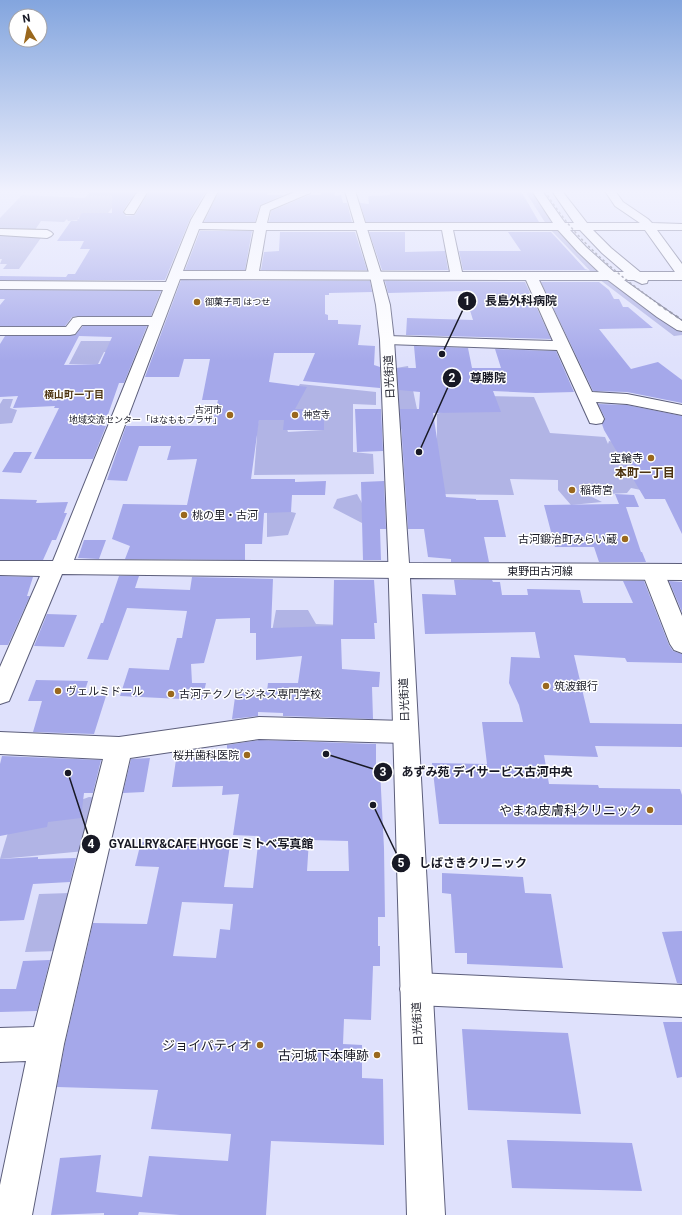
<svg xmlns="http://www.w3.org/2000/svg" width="682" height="1215" viewBox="0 0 682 1215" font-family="Roboto,'Noto Sans JP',sans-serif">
<rect width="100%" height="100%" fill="#dfe1fc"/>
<path fill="#b1b4e5" d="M525 191H537C567 246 633 289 682 327V335L674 336 595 276 548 227Z
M90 192 139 193 134 201H117L108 213H88V215L78 218V220L68 221 67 219 64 222 41 221 33 233 0 231V218L22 195 85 198Z
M0 233 43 235 19 269H3L7 264H0L2 259H0Z
M81 341H141L136 352H104L98 364H69Z
M408 366 418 414 431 428 398 429 396 368Z
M300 384 376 392V405L353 404V452L373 454 374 474 254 475 257 436 256 435 264 391 284 420 288 432 323 430 295 409V393Z
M486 396 534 397 550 433 605 437 608 444 609 441 640 447 641 490 631 488 627 493 588 495 602 502 571 505 558 490V480L510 479 514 495 437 494V414Z
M3 399H13L10 408 17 410 12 423 0 424V404Z
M357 494 368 514 362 523 333 508 337 499Z
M267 507 296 513 288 535 267 537Z
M276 610H308L316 624 341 625 271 637Z
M89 797 100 798 85 851 0 859 10 826Z
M70 893 58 951 25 952 39 894Z"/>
<path fill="#a5a8ea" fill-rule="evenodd" d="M112 191H136L123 211 126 216 135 215 149 191H206L190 219 165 280H0V276L66 277 68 274H75L90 249H80L84 241H57L71 221H77L82 213H112Z
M219 191H271L267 195H284L260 205 255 222H204Z
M320 191H334L335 196 341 195 343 203H347L352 222H269L271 211 309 195H321Z
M390 191H521L539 222H366L360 203 369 204 368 196 390 195Z
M200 231H252L245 270H185Z
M280 232H355L367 270H261L264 252 279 251Z
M369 232H405V252L445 251 448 270H382Z
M508 232H551L585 269 588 270H463L459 251H521Z
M181 280 370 281 372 292 329 293V295H325V314L328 315V320H338V324L361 325 358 345 375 346 374 365 380 367V388L303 381 315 353H274L269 382 307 387 295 409H324V430H283L284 420H259L251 479H295V482L326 481 325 495H292L291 512 264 513 262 544H245V560L125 559 130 546 112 539 123 504 187 505 197 459 167 460 171 446H139L127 481 107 480 126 426H212L218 400H202L210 359H184L179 377H145Z
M385 281 525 282 551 339 406 335 407 318 473 320 464 291 388 293Z
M541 282H599L609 290 614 299H619L623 307H628L653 328 599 329 631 369 658 362 682 380V403L627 392 593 391Z
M0 290 161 291 151 316H78L72 317 65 326H0V305L5 299H0Z
M83 326H147L124 383H119L104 426H106L93 459H34L59 408H54L55 406 13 408 18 396 0 397V344L5 336 75 335ZM79 336 112 337 100 364 64 365Z
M414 346 468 348 472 368H501L495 349 556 351 574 392 536 393 493 391 501 412 433 413 446 497 476 499V500H498L506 537H484L489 562H451V559L428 557 424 529H408L400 409H419L420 392 399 390 397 368H416Z
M598 404 627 405 682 416V534L665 499H645L604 430 602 424 605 418Z
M355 409H381L383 451 357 452Z
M14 452H32L21 473 2 472Z
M384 481 386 529H380L381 560H363L361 482Z
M615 494 634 495 639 507H626L641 552H642L646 562H599L594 547H555L544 505 619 504Z
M0 499 37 500 36 503 68 502 64 513H67L56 540H52L43 560H0Z
M84 540H106L99 559 78 558Z
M0 576 33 577 27 596H30L8 645H0Z
M119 576H139L135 588 190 590 192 577 273 579 271 628 333 626 334 580H374L377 623H374L375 639H341L342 669 380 672 379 687H372L373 719 283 716V713L258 712V716L232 719 236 690 267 691 268 683H298L302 656 256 660V633H250V618L216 619 204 663 191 664 192 683H206L202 700 120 696 129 668 169 670 177 638H182L187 611 127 608 108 660 87 659 101 623H103Z
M454 580H492L493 582H500L502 595H528L527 589 580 590 583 603H633L623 581H644L669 645 673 651 682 654V663L627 662 625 658 574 655 590 723 682 724V747L595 746 598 757 544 755 549 784 598 785 599 788 680 789 682 795V825L439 824 432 763 487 764 482 722H523L519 705 509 683 511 657 540 658 535 632 425 634 422 594 456 595Z
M669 581 682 582V612Z
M47 614 77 615 64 647 34 646Z
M36 680 88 681 83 696H106L94 734 33 732 42 701H28Z
M259 740 376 744V770H380L384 848 385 917H378V946H380V966H373L371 1020 344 1019 343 1044 362 1045V1078L383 1079 384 1145 271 1141 266 1215H180L139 1212 138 1215H104V1213L51 1215 60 1158 101 1155 96 1192 142 1197 149 1156 228 1161 231 1134 151 1129 158 1090 57 1087 65 1044 93 923 147 924 159 867 135 866 141 842 230 845 224 887 253 888 259 836 233 835 239 794 222 795 223 786 172 787 177 753 227 752V745ZM309 840 348 841 349 871H307ZM182 902 233 904 230 930 220 929 216 958 173 956Z
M2 756 101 760 93 793H84L81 818 48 822 47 827 0 836V764Z
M150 758 144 792 123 793 131 759Z
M38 857V859L76 858 70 882 33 884 24 920 0 921V859Z
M442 873 523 877 525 893 551 894 563 968 467 964V953H455L451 894 442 893Z
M682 931V984L677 983 662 932Z
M50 960 37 1011 0 1012V989H16L23 961Z
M663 1022H682V1077L677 1078Z
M462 1029 568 1033 581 1114 468 1110Z
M507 1140 632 1143 642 1191 512 1188Z"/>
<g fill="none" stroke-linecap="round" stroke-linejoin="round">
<g stroke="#5c5e7b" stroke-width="2">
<path id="minor" d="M138 191H148L134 214H126L124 212Z
M208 191H218L202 223H256L261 206 297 191H311L310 193 270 210 267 223H553L532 191H542L565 223H574L552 191H562L587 223H640L615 206 605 191H615L623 202 648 219 652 223 682 224V230H657L682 264V280H648L647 283 642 284 634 280H624L682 321V331L677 330 657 317 608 280H539L592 392 627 394 682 405V415L627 404 596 402 604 419 602 423 596 424 590 423 557 350 387 344 382 343 380 340 382 337 387 336 553 341 526 280 180 279 74 560 398 562 405 565 408 570 405 575 398 578 62 574 12 694 9 701 0 704V667L40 576 0 575V561H53L149 325H82L75 334 70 335H0V327H66L73 318 78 317H152L163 290 0 289V281L166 282 191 220ZM199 229 254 230 246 271H183ZM266 230H442L450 272 259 271ZM453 230H558L578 252 599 272H462ZM570 230H580L602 253 624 272H614L586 247ZM593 230H645L675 272H640L611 248Z
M0 229 47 230 51 232 53 234 51 236 47 238 0 235Z
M653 564 660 567 664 572 682 616V653L674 650 670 644 642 572 646 567Z
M259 717 405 721 414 724 418 732 414 740 405 743 259 739 130 758 64 1044 32 1215H0V1185L26 1061 0 1062V1028L34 1027 103 759 0 754V732L119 737Z
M416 973 682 985V1017L416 1005 404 1001 400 989 404 977Z"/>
</g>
<g stroke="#5c5e7b" stroke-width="2">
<path id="major" d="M345 191H355L382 276 390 305 394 340 409 563 682 564V580L410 578 445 1215H407L388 551 380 340 376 305 370 276Z"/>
</g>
<use href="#minor" fill="#fff" fill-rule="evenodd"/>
<use href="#major" fill="#fff" fill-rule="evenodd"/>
<path stroke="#787a8d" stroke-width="1.5" stroke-dasharray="2.5 2.5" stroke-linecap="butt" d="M545 191C573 238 615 273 660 305"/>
<path stroke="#787a8d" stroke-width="2" stroke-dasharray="3.5 3.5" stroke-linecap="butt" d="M658 304 682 320"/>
</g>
<linearGradient id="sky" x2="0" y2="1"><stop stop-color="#83a5de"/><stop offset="0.53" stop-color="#f1f2fe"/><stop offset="1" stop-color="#f1f2fe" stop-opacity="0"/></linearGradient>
<rect width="682" height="361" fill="url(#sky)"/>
<g fill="#9a681d" stroke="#fff" stroke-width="1.5">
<circle cx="197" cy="302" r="4"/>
<circle cx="230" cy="415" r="4"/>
<circle cx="295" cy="415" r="4"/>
<circle cx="651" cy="458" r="4"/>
<circle cx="572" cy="490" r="4"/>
<circle cx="184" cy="515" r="4"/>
<circle cx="625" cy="539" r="4"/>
<circle cx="546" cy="686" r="4"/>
<circle cx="58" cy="691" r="4"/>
<circle cx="171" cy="694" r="4"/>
<circle cx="247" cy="755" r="4"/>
<circle cx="650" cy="810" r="4"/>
<circle cx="260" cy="1045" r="4"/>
<circle cx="377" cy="1055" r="4"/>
</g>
<g text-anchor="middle" stroke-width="3" stroke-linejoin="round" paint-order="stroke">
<g font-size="9" fill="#181925" stroke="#fff" text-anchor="start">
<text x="205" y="305">御菓子司 はつせ</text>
<text x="222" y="413" text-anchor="end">古河市<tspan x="222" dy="10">地域交流センター「はなももプラザ」</tspan></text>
<text x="303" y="418">神宮寺</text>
</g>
<g font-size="10" font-weight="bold" fill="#4d3412" stroke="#fff">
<text x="74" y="398">横山町一丁目</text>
</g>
<g font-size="11" fill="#181925" stroke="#fff">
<text transform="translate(389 377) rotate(-93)" y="4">日光街道</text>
<text x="540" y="575">東野田古河線</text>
<text transform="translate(404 700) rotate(-92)" y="4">日光街道</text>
<text transform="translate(417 1024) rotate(-93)" y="4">日光街道</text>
</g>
<g font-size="11" fill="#181925" stroke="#fff" text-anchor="start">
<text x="643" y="462" text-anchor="end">宝輪寺</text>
<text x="580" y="494">稲荷宮</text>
<text x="192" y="519">桃の里・古河</text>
<text x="617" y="543" text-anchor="end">古河鍛治町みらい蔵</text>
<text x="554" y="690">筑波銀行</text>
<text x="66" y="695">ヴェルミドール</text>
<text x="179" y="698">古河テクノビジネス専門学校</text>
<text x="239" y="759" text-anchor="end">桜井歯科医院</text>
</g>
<g font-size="12" font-weight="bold" fill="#4d3412" stroke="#fff">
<text x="645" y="477">本町一丁目</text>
</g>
<g font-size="13" fill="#181925" stroke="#fff" text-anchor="end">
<text x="642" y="815">やまね皮膚科クリニック</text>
<text x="252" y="1050">ジョイパティオ</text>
<text x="369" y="1060">古河城下本陣跡</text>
</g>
</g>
<path fill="none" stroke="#181925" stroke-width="1.5" d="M442 354L467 301M419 452L452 378M326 754L383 772M68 773L91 844M373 805L401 863"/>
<g fill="#181925" stroke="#fff" stroke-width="1.5">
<circle cx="442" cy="354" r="4"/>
<circle cx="419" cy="452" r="4"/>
<circle cx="326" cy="754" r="4"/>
<circle cx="68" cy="773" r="4"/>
<circle cx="373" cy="805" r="4"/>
<circle cx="467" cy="301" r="10"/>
<circle cx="452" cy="378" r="10"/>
<circle cx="383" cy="772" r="10"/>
<circle cx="91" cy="844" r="10"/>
<circle cx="401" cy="863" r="10"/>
</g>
<g font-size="12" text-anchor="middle" font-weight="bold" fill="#fff">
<text x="467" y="305">1</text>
<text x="452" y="382">2</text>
<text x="383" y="776">3</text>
<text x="91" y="848">4</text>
<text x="401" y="867">5</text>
</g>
<g font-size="12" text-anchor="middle" font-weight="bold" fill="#181925" stroke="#fff" stroke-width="3" stroke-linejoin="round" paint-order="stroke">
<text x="521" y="305">長島外科病院</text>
<text x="488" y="382">尊勝院</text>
<text x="487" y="776">あずみ苑 デイサービス古河中央</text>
<text x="211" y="848">GYALLRY&amp;CAFE HYGGE ミトベ写真館</text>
<text x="473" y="867">しばさきクリニック</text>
</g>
<g transform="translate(28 28) rotate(350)"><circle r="19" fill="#ffffff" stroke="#a3a3a8"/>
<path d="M0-3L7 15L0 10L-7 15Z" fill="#9a681d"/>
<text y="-6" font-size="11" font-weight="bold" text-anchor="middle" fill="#181925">N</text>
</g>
</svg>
